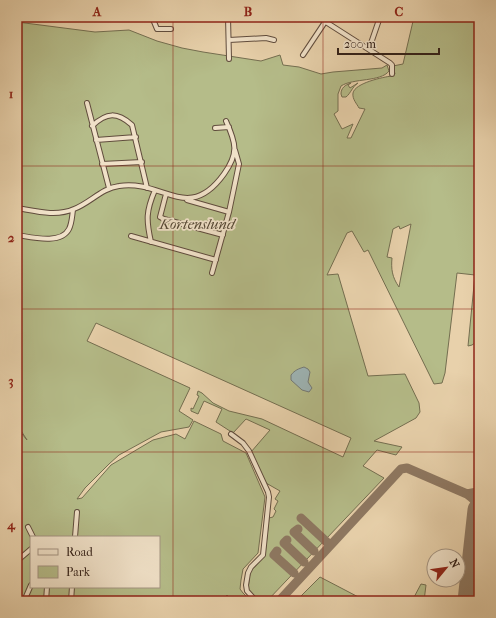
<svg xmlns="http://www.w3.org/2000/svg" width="496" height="618" viewBox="0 0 496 618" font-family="'IM FELL French Canon',serif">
<rect width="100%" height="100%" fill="#e8d1ab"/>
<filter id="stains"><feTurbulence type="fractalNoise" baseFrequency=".005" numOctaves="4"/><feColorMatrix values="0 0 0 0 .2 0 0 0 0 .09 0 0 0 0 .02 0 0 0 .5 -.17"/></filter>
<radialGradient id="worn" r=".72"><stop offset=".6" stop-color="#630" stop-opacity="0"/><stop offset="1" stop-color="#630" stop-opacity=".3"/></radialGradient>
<path fill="#b5bc89" stroke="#746e50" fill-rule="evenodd" d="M414 17H479V340L472 345 468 346 475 275 457 273 445 373 442 383 434 384 368 250 364 252 352 231 347 233 327 275 338 274 368 376 405 374 419 403 420 412 416 418 374 441 402 447 396 455 377 450 363 466 384 478 267 601H260L248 590 250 572 265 555 269 518 273 517 276 511 274 509 278 501 275 499 280 491 266 483 251 452 270 430 246 419 233 433 216 422 222 409 204 401 198 414 191 411V408L193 409 199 396 197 395 198 391 202 393 213 403 229 411 262 419 343 457 351 438 96 323 87 341 190 388 179 411 193 420 189 427 161 432 119 455 109 464 85 488 77 499 82 498 111 465 153 440 176 434 185 439 194 421 221 434 223 441 246 453 265 497 258 553 243 569 241 580 240 589 243 593 251 601H247L245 599 243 601H233L227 595 221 601H17V428L27 440 20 429 18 418 17 420V22L95 32 129 30 157 41 182 48 203 52 261 61 280 55 283 65 299 67 321 74 333 72 382 68 387 65 389 71C381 82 353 78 341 86L338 94V111L334 114 342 129 353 124 347 138H351L365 109 359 108C357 104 352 99 353 93 355 83 383 77 392 76L395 74 393 66 403 64ZM411 224 399 287C392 277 391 269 392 258L387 257 393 229 399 226 400 229ZM31 537H159V587H31Z
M351 83 348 85 350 88 358 83C352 87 351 93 346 97H342L341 94C341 88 345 85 351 83Z
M320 577 366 601 361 600 296 601Z
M421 584 426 585 424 601H412Z"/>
<path fill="#9db4b5" stroke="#737976" d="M304 367 308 369 310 372 308 382 312 388 309 392 302 390 291 380V375C295 370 298 369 304 367Z"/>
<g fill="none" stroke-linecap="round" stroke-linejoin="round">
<path stroke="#8e7862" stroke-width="9" d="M479 511C477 502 474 499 467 494L477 492 479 490
M301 518 330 545
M298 529 294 532 314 551
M287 540 284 543 304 562
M476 543 479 551
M277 551 274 555 294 573
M473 571 479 563
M279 601 401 469 407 468 467 494"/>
<path stroke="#8e7862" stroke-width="23" d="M469 601 479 510"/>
<g stroke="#604c3d" stroke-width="6">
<path id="minor" d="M152 17 157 29H171
M198 17 199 18
M228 17 229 59
M318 17 390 63 392 65V74
M229 40 266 38 274 40
M369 49 380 17
M303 55 325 22
M87 103 109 188
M92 126C107 112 117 112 132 125L147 188
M215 128 229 127
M96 140 136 137
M102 164 142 162
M166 194 160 217 164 219 223 235
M187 200 229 212
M17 208C35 211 56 217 74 209 90 203 102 188 119 186 163 179 188 224 224 174 239 153 236 143 226 121
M17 235C31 237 61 245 69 229 72 223 72 216 73 210
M131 236 216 260
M151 242C146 220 146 211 155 190
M212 273 229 212 239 164 235 150
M231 434 243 443 249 451 268 492 269 497 263 555 251 567 248 573 246 585 247 591 256 601
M28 527 33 537
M75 537 77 512
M17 561 31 549
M24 601 31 585
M46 601 47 587
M71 601 72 587"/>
</g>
<use href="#minor" stroke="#f0e1c8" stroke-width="4"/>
</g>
<path fill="none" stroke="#8f2418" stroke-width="1" stroke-opacity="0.55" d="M173 17V601M323 17V601M17 166H479M17 309H479M17 452H479"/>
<g text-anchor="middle" stroke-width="3.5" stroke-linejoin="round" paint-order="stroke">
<g font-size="15" font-style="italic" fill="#544734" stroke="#f0e1c8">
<text x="197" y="229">Kortenslund</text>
</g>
</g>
<rect width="496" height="618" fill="none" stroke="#e8d1ab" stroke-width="44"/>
<rect x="30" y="536" width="130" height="52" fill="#f0e1c8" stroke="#a49482"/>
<rect x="38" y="549" width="20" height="6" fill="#f0e1c8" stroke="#a49482"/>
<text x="66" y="556" font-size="12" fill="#332018">Road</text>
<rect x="38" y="566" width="20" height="12" fill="#b5bc89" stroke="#a49482"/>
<text x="66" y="576" font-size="12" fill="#332018">Park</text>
<g transform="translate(446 568) rotate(61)"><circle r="19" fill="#f0e1c8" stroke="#a49482"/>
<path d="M0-3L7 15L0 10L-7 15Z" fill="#8f2418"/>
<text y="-6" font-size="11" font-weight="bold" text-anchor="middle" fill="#332018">N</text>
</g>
<path d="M338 48v6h101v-6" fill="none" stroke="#332018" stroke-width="2"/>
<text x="344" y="48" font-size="12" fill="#332018" stroke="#f0e1c8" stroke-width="3" paint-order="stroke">200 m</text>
<rect x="22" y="22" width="452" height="574" fill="none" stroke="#8f2418" stroke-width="1.5"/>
<g font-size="13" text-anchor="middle" font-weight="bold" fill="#8f2418">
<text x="97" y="16">A</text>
<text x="248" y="16">B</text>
<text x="399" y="16">C</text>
<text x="11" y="98">1</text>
<text x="11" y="242">2</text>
<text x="11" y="385">3</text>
<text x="11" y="529">4</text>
</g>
<rect width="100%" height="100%" filter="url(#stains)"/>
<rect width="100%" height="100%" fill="url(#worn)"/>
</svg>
